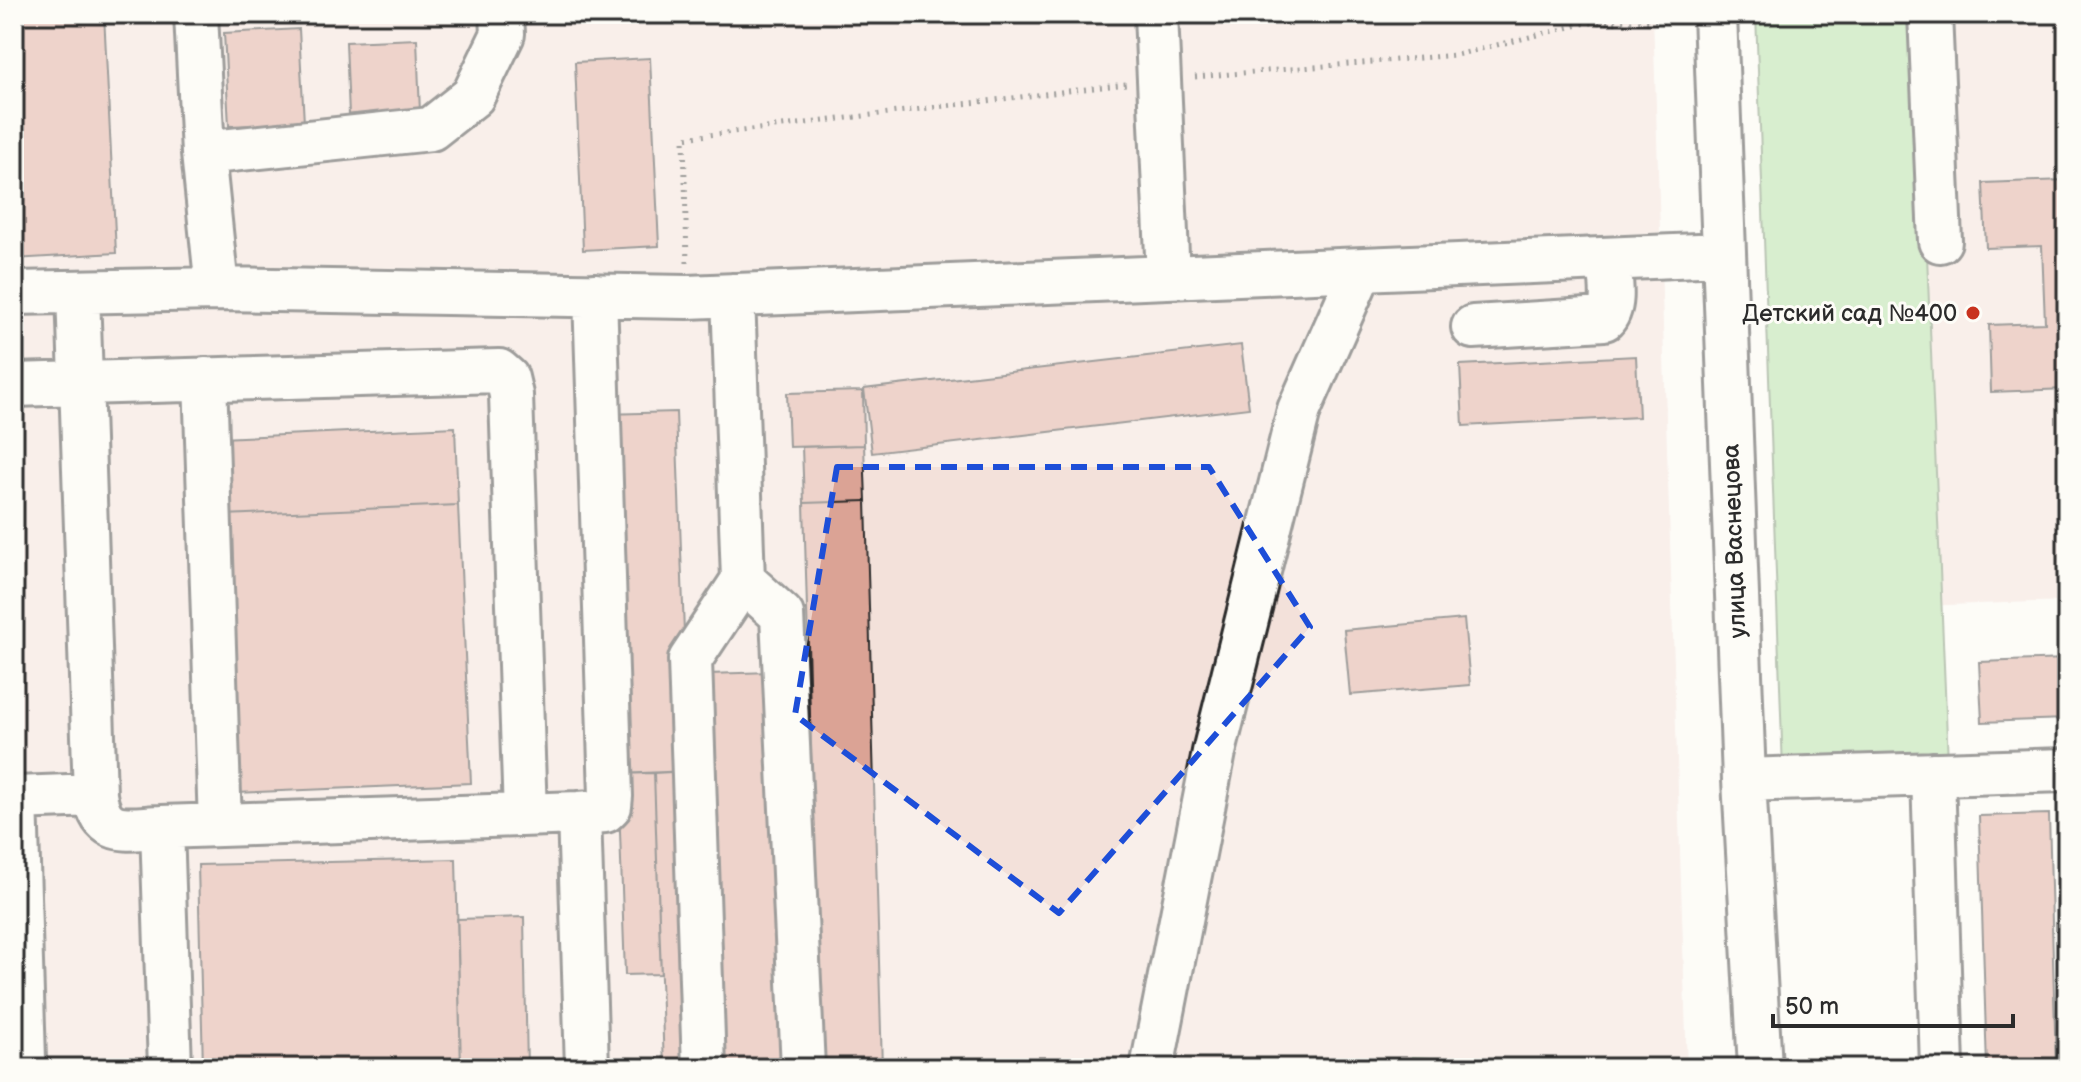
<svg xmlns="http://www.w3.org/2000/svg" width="2081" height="1082" viewBox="0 0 2081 1082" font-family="'Balsamiq Sans',sans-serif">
<rect width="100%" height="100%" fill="#fdfcf7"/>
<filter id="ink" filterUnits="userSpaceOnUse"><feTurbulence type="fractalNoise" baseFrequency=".0125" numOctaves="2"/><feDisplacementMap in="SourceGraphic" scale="16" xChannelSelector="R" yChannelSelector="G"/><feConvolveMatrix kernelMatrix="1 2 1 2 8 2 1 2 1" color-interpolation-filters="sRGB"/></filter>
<g filter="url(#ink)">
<path fill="#f3e1da" d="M14 14H1653L1687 1068H1612L1412 1057 1409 1068H14Z
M2067 18V601L1890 607 1870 25Z"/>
<path fill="#abdd9e" stroke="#6b8464" stroke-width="2" d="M1756 14H1917L1948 762 1783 770Z
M1412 1057 1612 1068H1409Z"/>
<path fill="#dba395" stroke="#2b2b2b" stroke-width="2" d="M14 14H104L116 253 14 259Z
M299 29 304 123 229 126 224 33Z
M417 39 420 112 349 115 346 42Z
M650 58 659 246 583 250 575 62Z
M2067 180V389L1991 392 1989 325 2045 323 2042 246 1986 248 1983 183Z
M1241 345 1249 408 872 453 864 389Z
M1636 356 1639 417 1463 426 1460 365Z
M863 391 864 445 789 447 787 393Z
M676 412 689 771 618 774 605 414Z
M455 427 458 505 224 515 220 438Z
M14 442 18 508H14Z
M864 445 866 501 804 503 802 447Z
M866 501 882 1068H820L804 503Z
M458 505 471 783 236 793 224 515Z
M1464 619 1470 685 1350 695 1344 630Z
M2067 659V719L1982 722 1979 662Z
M771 672 782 1068H719L708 674Z
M689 771 700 1068H664L654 773Z
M654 773 661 974 625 975 618 774Z
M2049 814 2056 1068H1987L1979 816Z
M456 859 461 1068H203L198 865Z
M524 917 527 1068H461L457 919Z"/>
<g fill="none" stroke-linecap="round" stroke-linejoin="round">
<g stroke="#2b2b2b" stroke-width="48">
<path id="minor" d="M196 14 203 153 217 289
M1156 14 1168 277
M1715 14 1744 780 1760 1068
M1930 14 1940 241
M203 153 431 129 473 96 503 34 502 14
M78 292 95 795C102 838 127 828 162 827L170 1068
M14 293 217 289 687 297 1723 254
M1473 327 1604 319C1617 306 1610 277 1609 259
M205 379 220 825
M14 385 499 371 507 378 511 395 525 815
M743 580 782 615 803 1068
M1933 774 1942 1068
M1744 780 2067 770
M579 813 605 811 610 806 611 796 595 295
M162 827 579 813 587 1068
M24 1060 16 798 95 795
M704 1068 690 660 743 580 733 295
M1152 1068 1214 752 1299 410 1361 270"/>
</g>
<path stroke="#2b2b2b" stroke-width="5" stroke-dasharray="2 6" stroke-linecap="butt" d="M1195 77 1456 55 1587 23 1681 21
M687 263 684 138 1126 84
M1190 1065 1264 1068"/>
<use href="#minor" stroke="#fdfcf7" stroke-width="42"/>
</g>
</g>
<path d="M0 0H2081V1082H0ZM837 467H1209L1310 627 1059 913 795 715Z" fill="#fdfcf7" fill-opacity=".55" fill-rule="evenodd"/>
<path fill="none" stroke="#1d4ed8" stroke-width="6" stroke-dasharray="16 10" stroke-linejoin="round" d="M837 467H1209L1310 627 1059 913 795 715Z"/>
<circle fill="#c8321e" stroke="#fdfcf7" stroke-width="3" cx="1973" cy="313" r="8"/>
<g text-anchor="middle" stroke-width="6" stroke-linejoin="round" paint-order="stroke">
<g font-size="24" fill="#2b2b2b" stroke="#fdfcf7" text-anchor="end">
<text x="1957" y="321">Детский сад №400</text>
</g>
<g font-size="24" fill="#2b2b2b" stroke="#fdfcf7">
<text transform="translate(1734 541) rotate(-92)" y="8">улица Васнецова</text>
</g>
</g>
<rect width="2081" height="1082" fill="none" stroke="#fdfcf7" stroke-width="48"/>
<rect x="24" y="24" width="2033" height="1034" fill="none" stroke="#2b2b2b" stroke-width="3" filter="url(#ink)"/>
<path d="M1773 1014v12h240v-12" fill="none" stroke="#2b2b2b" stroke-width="4"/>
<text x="1785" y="1014" font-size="24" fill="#2b2b2b" stroke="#fdfcf7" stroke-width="6" paint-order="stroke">50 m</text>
</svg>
